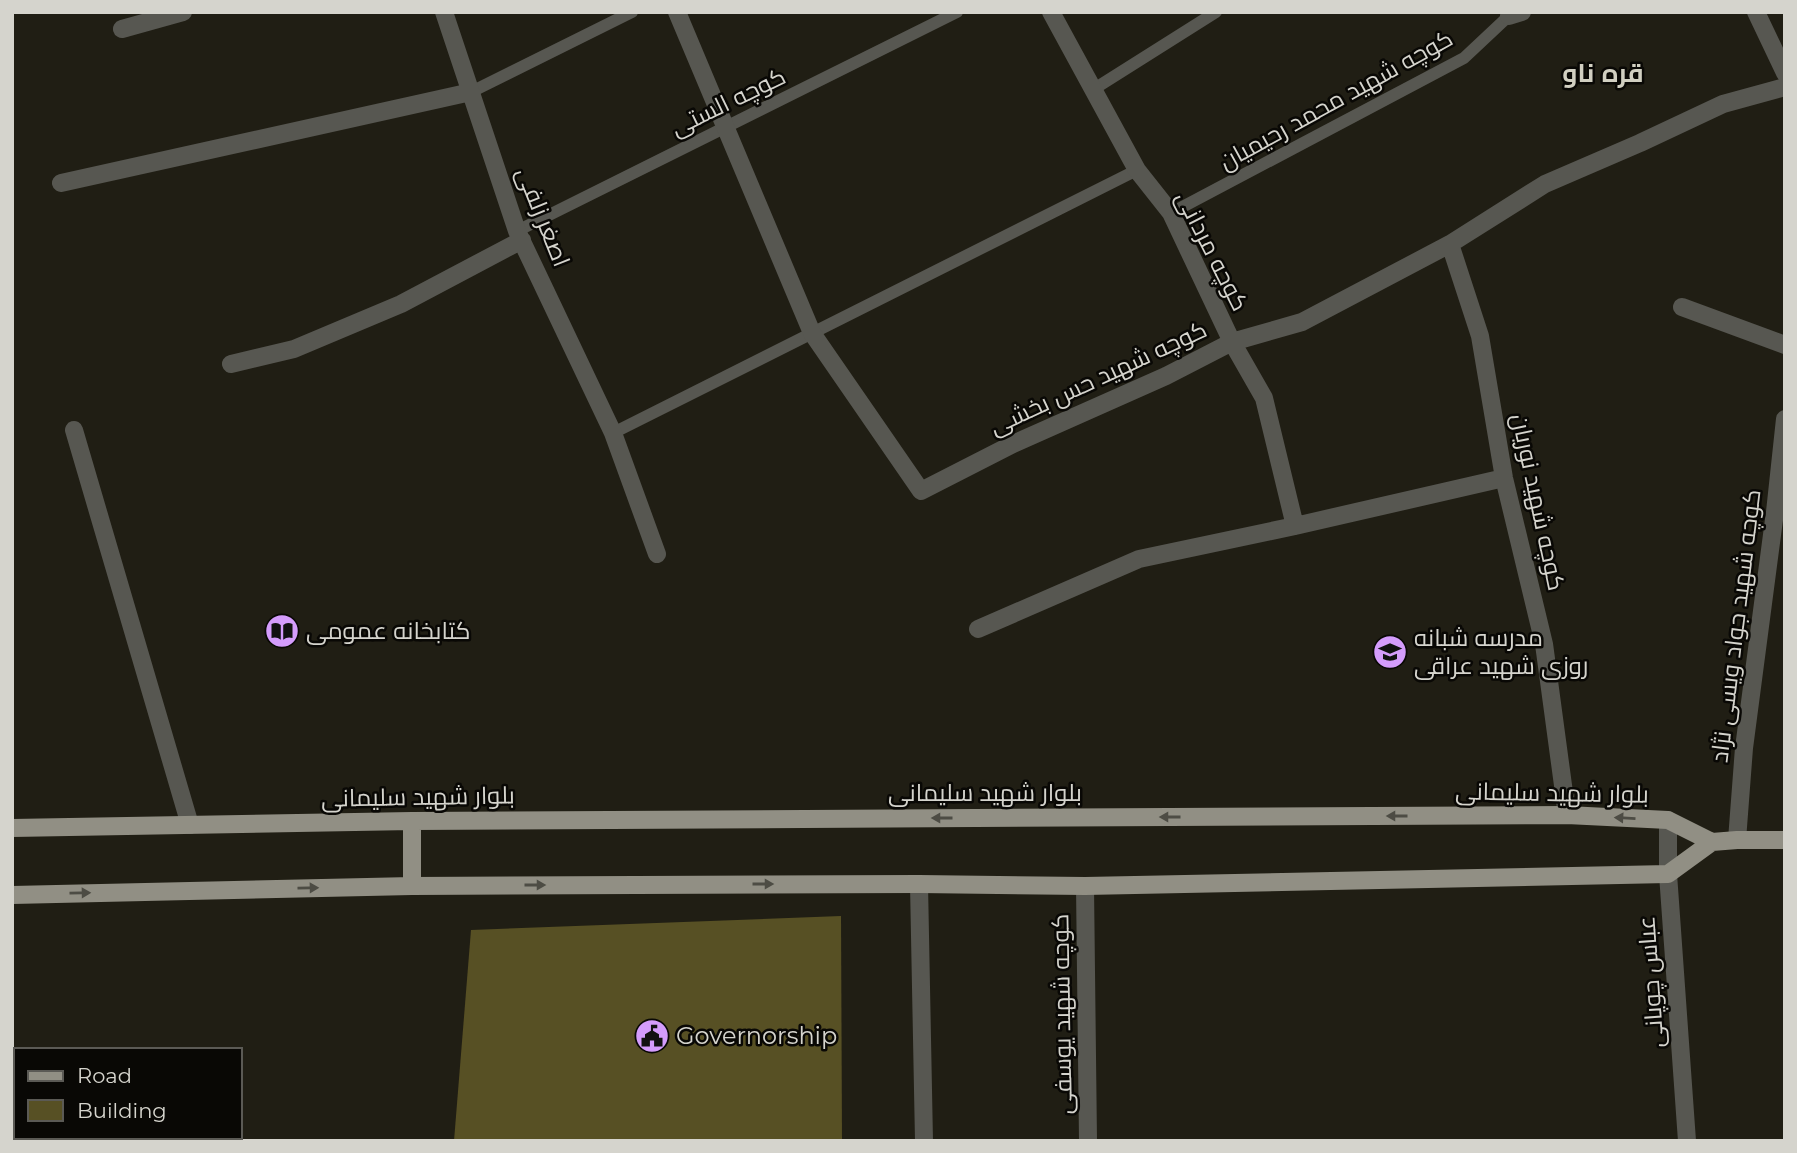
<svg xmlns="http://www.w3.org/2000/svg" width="1797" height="1153" viewBox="0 0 1797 1153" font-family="Montserrat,Cairo,sans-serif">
<rect width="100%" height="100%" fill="#201e14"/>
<path fill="#575024" d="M841 916 842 1141H454L471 930Z"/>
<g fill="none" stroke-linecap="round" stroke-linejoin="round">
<path stroke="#575751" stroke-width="12" d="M1094 89 1216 12
M471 92 632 12
M1171 213 1464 58 1513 12
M517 231 957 12
M613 433 1137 170"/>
<path stroke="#575751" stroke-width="18" d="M444 12 517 231 613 433 657 554
M677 12 812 333 921 491 1013 444 1166 376 1232 342 1302 322 1450 244 1545 184 1640 143 1723 104 1785 87
M1051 12 1137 170 1171 213 1232 342 1264 398 1295 526
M1756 12 1785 73
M1509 16 1522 12
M122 29 183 12
M61 183 471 92
M1450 244 1480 336 1504 478 1544 644 1567 815
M1682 307 1785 345
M231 364 294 349 401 304 522 240
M74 430 190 825
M978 629 1139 559 1295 526 1504 478
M1668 820V874L1687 1141
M1737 840 1744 748 1775 512 1785 419
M919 884 924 1141
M1085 886 1088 1141"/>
<path stroke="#918f84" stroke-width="18" d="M412 821V886
M12 828 412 821 1567 815 1668 820 1712 842
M1712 842 1737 840H1785
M12 895 412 886 919 884 1085 886 1668 874 1712 842"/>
</g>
<defs><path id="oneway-solid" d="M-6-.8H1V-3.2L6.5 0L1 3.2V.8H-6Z" transform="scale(1.75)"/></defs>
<g fill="#4d4c44">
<use href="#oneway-solid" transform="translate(1397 816) rotate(180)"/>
<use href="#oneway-solid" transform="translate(1170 817) rotate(180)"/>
<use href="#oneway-solid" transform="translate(942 818) rotate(180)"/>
<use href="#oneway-solid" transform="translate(1625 818) rotate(-177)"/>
<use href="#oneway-solid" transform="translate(763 884)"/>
<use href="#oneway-solid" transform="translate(535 885)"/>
<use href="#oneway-solid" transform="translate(308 888) rotate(-1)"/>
<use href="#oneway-solid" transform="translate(80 893) rotate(-1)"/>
</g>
<defs>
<g id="library-disc" transform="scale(1.75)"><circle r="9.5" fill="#d49cfc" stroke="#090805"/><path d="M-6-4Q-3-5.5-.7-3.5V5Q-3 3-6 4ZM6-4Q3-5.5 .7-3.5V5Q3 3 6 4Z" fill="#111"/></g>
<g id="school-disc" transform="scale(1.75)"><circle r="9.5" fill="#d49cfc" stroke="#090805"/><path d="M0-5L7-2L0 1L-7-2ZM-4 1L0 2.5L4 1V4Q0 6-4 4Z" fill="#111"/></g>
<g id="civic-disc" transform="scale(1.75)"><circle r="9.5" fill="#d49cfc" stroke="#090805"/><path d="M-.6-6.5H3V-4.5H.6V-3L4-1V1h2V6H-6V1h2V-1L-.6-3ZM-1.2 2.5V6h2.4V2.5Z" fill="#111"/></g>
</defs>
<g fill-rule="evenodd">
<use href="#library-disc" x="282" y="631"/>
<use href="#school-disc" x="1390" y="652"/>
<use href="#civic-disc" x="652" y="1036"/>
</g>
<g text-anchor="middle" stroke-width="5" stroke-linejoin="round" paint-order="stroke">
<g font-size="24" fill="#d5d4cd" stroke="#090805">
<text transform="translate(1336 100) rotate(-29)" y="8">کوچه شهید محمد رحیمیان</text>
<text transform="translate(728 102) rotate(-26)" y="8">کوچه الستی</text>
<text transform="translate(543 217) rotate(68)" y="8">اصغر زلفی</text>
<text transform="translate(1212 251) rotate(63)" y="8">کوچه مردانی</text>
<text transform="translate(1098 378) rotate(-25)" y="8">کوچه شهید حس بخشی</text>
<text transform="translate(1538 502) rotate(78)" y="8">کوچه شهید نوریان</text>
<text transform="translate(1736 626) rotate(-83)" y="8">کوچه شهید جواد ویسی نژاد</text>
<text x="985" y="801">بلوار شهید سلیمانی</text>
<text transform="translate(1552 793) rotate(1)" y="8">بلوار شهید سلیمانی</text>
<text transform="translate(418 797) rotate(-1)" y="8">بلوار شهید سلیمانی</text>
<text transform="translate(1651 982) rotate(-94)" y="8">عباس چوپانی</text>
<text transform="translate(1062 1014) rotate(-91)" y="8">کوچه شهید یوسفی</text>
</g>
<g font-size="24" fill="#d5d4cd" stroke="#090805" text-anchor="start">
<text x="306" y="639">کتابخانه عمومی</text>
<text x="1414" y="646">مدرسه شبانه<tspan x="1414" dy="28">روزی شهید عراقی</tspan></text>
<text x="676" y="1044">Governorship</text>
</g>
<g font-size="26" font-weight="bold" fill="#d1cfc1" stroke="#090805">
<text x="1603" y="82">قره ناو</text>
</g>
</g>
<rect width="1797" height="1153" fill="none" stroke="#d5d4cd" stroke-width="28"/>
<rect x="14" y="1048" width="228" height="91" fill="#090805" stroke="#5b5a55" stroke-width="2"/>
<rect x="28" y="1071" width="35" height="10" fill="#918f84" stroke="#5b5a55" stroke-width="2"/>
<text x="77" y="1083" font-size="21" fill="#d5d4cd">Road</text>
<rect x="28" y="1100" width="35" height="21" fill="#575024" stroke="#5b5a55" stroke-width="2"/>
<text x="77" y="1118" font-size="21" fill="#d5d4cd">Building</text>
</svg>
